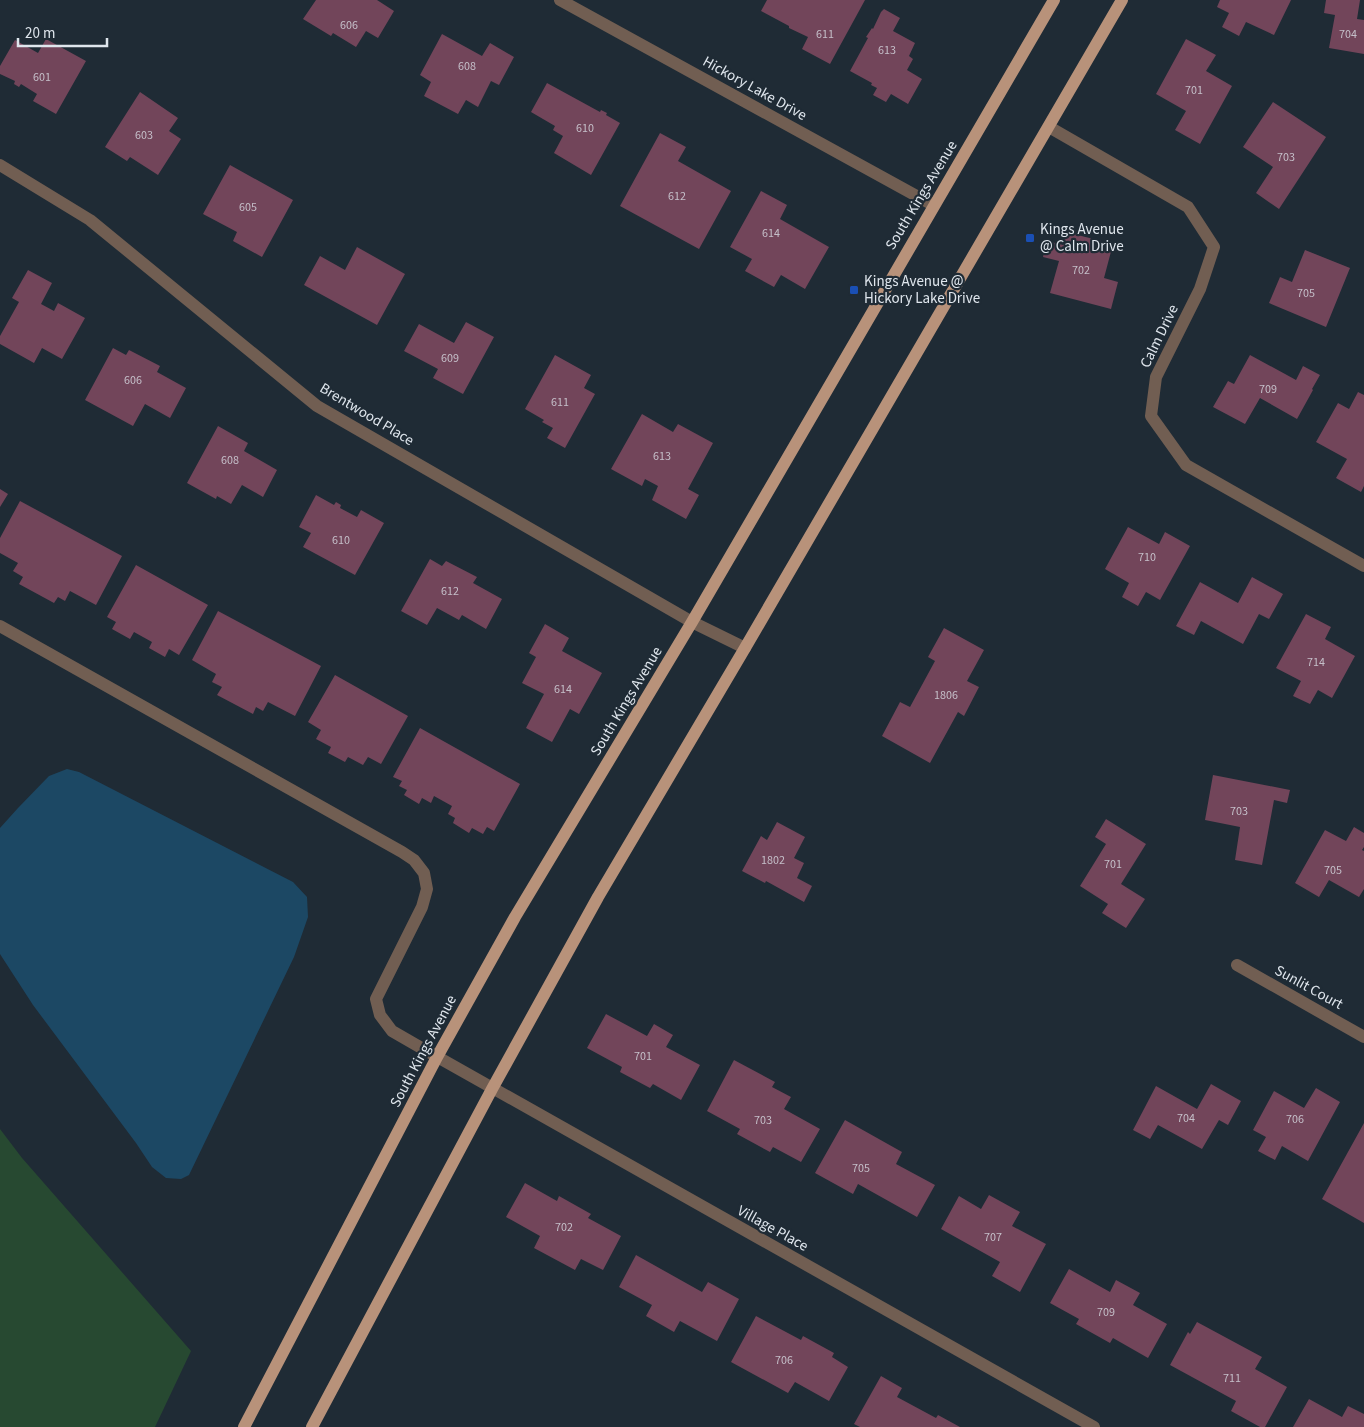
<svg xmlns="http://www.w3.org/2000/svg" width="1364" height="1427" viewBox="0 0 1364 1427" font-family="'Source Sans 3',sans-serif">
<rect width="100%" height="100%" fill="#1f2b35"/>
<path fill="#274931" d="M0 1129 22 1158 191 1351 155 1427H0Z"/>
<path fill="#1c4864" d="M67 769 79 772 293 882 307 897 308 917 294 957 189 1175 181 1179 166 1178 152 1167 136 1143 33 1005 0 954V828L18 808 49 776Z"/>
<path fill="#72455a" d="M316 0H377L394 11 378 38 366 31 356 47 333 33 331 36 303 19Z
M767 0H865L830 64 802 49 808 37 789 28V26L761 11Z
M1220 0H1291L1274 35 1246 22 1239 36 1222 27 1229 13 1217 7Z
M1326 0H1360L1357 19 1364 20V54L1329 48 1335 15 1324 13Z
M884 9 900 18 893 31 915 43 909 56 913 59 907 70 922 79 908 104 891 94 886 102 873 95 877 88 871 85 872 83 850 71 868 38 866 37 872 28 873 29 881 12Z
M442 34 482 56 490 43 514 57 499 85 491 81 478 107 466 100 458 114 424 96 431 82 420 75Z
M46 39 86 61 56 114 33 101 37 94 21 84 19 87 14 84 15 81 0 74V66L15 40 38 53Z
M1186 39 1216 55 1206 71 1232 86 1200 144 1175 130 1186 111 1156 94Z
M547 83 600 112 601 110 607 113 606 115 620 123 591 175 554 153 563 136 553 130 555 126 531 112Z
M140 92 178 118 169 131 181 139 158 175 130 157 127 161 105 147Z
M1273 102 1326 137 1279 209 1256 193 1273 167 1243 147Z
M660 133 686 147 678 161 731 191 699 249 620 206Z
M230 165 293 200 262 257 233 241 237 232 203 214Z
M761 191 787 205 780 219 829 247 805 289 781 275 774 287 745 271 752 259 730 247Z
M1066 232 1113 244 1104 278 1118 282 1111 309 1050 293 1059 261 1043 257 1047 241 1063 245Z
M357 247 405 274 377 325 304 285 320 256 345 270Z
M1305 250 1350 268 1326 327 1269 303 1280 277 1292 282Z
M28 270 52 283 41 304 54 311 58 303 85 318 62 359 42 348 34 363 0 344V336L19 302 12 298Z
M466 322 494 337 463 394 433 378 438 369 404 351 419 324 454 343Z
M113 348 126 355 129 350 160 366 157 372 186 388 170 418 145 404 133 426 85 400Z
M555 355 591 375 584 388 595 394 565 448 547 438 553 428 542 422 544 420 525 409Z
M1250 355 1296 380 1303 366 1320 375 1312 389 1313 390 1297 419 1260 398 1245 424 1213 407 1228 381 1234 384Z
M1358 392 1364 395V486L1361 492 1336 478 1347 459 1316 442 1338 403 1349 409Z
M642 414 673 432 678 424 713 443 688 489 699 495 686 519 652 500 658 486 645 479 642 486 611 469Z
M218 426 248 443 244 451 277 470 263 497 242 485 231 504 217 496 216 499 187 483Z
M0 489 8 494 0 507Z
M316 495 334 505 336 502 341 505 340 508 357 517 361 510 384 523 355 575 303 547 311 533 299 527Z
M20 501 122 556 96 605 70 591 65 601 58 597 54 603 19 584 23 577 13 571 18 563 0 553V538Z
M1128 527 1159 544 1165 532 1190 546 1160 600 1146 592 1138 606 1122 597 1129 583 1105 569Z
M430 559 442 566 446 561 477 577 473 583 502 599 486 629 462 615 459 620 437 608 427 625 401 611Z
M136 565 208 605 179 655 169 649 165 657 149 648 152 642 134 632 130 639 112 629 116 622 107 617Z
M1252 577 1283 594 1269 619 1259 614 1243 644 1201 621 1194 635 1176 626 1200 582 1238 603Z
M218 611 321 666 295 716 268 702 263 711 256 707 253 714 217 695 222 687 212 682 216 674 192 660Z
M1306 614 1331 627 1325 639 1355 656 1332 698 1318 690 1310 704 1293 696 1301 681 1276 668Z
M545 624 569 638 562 651 602 673 579 714 570 709 552 742 526 728 544 694 522 683 536 657 529 653Z
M944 628 984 650 967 681 979 687 964 716 958 712 930 763 882 736 900 702 910 707 935 661 928 657Z
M335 675 408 716 381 764 368 757 363 765 348 757 345 762 328 753 331 747 316 739 321 730 308 722Z
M420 728 520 784 494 831 487 827 483 834 472 828 469 833 453 823 455 818 448 814 452 806 434 796 431 803 422 798 419 804 404 795 407 790 399 786 402 781 393 777Z
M1213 775 1290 790 1287 803 1274 800 1262 865 1235 860 1240 827 1205 820Z
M1106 819 1146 844 1121 884 1145 899 1126 928 1102 913 1108 904 1080 886 1106 844 1095 837Z
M777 822 805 837 794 858 804 863 797 878 812 886 804 902 766 881 765 883 742 871 761 836 767 840Z
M1354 827 1364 833V847L1362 850 1364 851V889L1359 897 1329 880 1319 897 1295 883 1325 830 1346 841Z
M606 1014 647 1036 654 1024 673 1035 666 1047 700 1065 681 1100 653 1084 650 1088 620 1072 622 1067 587 1048Z
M734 1060 775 1082 772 1087 791 1097 784 1109 820 1129 801 1162 773 1147 770 1152 737 1134 740 1129 707 1111Z
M1211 1084 1241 1101 1228 1125 1219 1120 1202 1149 1158 1125 1150 1139 1133 1130 1156 1086 1197 1109Z
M1316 1088 1340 1102 1308 1161 1282 1146 1275 1160 1258 1151 1266 1137 1253 1130 1274 1091 1304 1108Z
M845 1120 902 1152 896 1164 935 1185 917 1217 858 1184 853 1194 815 1173Z
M1364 1123V1223L1322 1199Z
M525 1183 557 1201 559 1196 591 1214 588 1218 621 1236 603 1270 581 1259 575 1270 534 1248 540 1236 506 1217Z
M989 1195 1020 1212 1012 1226 1046 1244 1020 1292 992 1276 1000 1262 941 1229 959 1196 981 1209Z
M636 1255 702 1292 708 1282 739 1299 717 1341 680 1321 674 1332 646 1316 652 1305 619 1287Z
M1069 1269 1110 1292 1116 1280 1140 1293 1133 1305 1167 1324 1148 1358 1113 1338 1110 1343 1076 1324 1079 1319 1050 1303Z
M756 1316 801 1340 803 1336 834 1353 832 1357 848 1367 829 1401 795 1382 788 1393 731 1362Z
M1197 1322 1262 1357 1255 1369 1287 1387 1265 1427H1260L1231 1411 1236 1401 1170 1365 1188 1332 1190 1334Z
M881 1376 902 1388 897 1397 936 1418 938 1415 960 1427H860L854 1424Z
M1309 1399 1342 1417 1348 1406 1364 1414V1427H1293Z"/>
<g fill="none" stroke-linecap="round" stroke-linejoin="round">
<path stroke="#715e52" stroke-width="12" d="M560 0 933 205
M1049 127 1188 207 1214 247 1200 289 1156 377 1151 416 1186 465 1364 566
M0 165 90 220 317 406 692 622 745 648
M0 626 402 852 414 860 424 873 427 889 422 907 376 999 380 1015 392 1031 418 1046 1094 1427
M1237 965 1364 1037"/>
<path stroke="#b8927a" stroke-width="12" d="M244 1427 437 1057 515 917 692 622 1054 0
M312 1427 492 1089 598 897 745 648 1122 0"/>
</g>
<g fill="#1a4fb4" stroke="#1f2b35" stroke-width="2">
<rect x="1025" y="233" width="10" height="10" rx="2.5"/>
<rect x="849" y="285" width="10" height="10" rx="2.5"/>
</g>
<g text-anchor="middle" stroke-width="4.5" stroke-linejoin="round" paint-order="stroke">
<g font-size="12" fill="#c4bec8">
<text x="349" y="29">606</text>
<text x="825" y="38">611</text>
<text x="1348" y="38">704</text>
<text x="887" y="54">613</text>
<text x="467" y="70">608</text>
<text x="42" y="81">601</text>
<text x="1194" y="94">701</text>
<text x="585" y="132">610</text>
<text x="144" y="139">603</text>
<text x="1286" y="161">703</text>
<text x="677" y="200">612</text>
<text x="248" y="211">605</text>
<text x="771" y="237">614</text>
<text x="1081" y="274">702</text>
<text x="1306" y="297">705</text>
<text x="450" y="362">609</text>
<text x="133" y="384">606</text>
<text x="1268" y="393">709</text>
<text x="560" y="406">611</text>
<text x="662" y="460">613</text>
<text x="230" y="464">608</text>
<text x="341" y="544">610</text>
<text x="1147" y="561">710</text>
<text x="450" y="595">612</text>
<text x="1316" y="666">714</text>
<text x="563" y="693">614</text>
<text x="946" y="699">1806</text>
<text x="1239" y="815">703</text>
<text x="773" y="864">1802</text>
<text x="1113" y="868">701</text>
<text x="1333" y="874">705</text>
<text x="643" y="1060">701</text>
<text x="1186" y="1122">704</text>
<text x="1295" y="1123">706</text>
<text x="763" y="1124">703</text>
<text x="861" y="1172">705</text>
<text x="564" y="1231">702</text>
<text x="993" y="1241">707</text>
<text x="1106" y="1316">709</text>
<text x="784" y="1364">706</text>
<text x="1232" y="1382">711</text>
</g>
<g font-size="15" fill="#dfe6ed" stroke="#1f2b35">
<text transform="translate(755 88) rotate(29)" y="5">Hickory Lake Drive</text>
<text transform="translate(921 195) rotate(-59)" y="5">South Kings Avenue</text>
<text transform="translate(1159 336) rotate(-64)" y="5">Calm Drive</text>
<text transform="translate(367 414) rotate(31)" y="5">Brentwood Place</text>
<text transform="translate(626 701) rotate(-59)" y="5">South Kings Avenue</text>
<text transform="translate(1309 987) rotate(29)" y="5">Sunlit Court</text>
<text transform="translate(423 1051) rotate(-62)" y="5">South Kings Avenue</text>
<text transform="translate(773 1228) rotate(29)" y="5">Village Place</text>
</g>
<g font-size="15" fill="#dfe6ed" stroke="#1f2b35" text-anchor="start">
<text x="1040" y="234">Kings Avenue<tspan x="1040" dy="17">@ Calm Drive</tspan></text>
<text x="864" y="286">Kings Avenue @<tspan x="864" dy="17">Hickory Lake Drive</tspan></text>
</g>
</g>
<path d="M18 38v8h89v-8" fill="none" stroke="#dfe6ed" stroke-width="2.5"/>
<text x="25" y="38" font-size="15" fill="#dfe6ed" stroke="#1f2b35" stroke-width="4" paint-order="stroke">20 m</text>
</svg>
